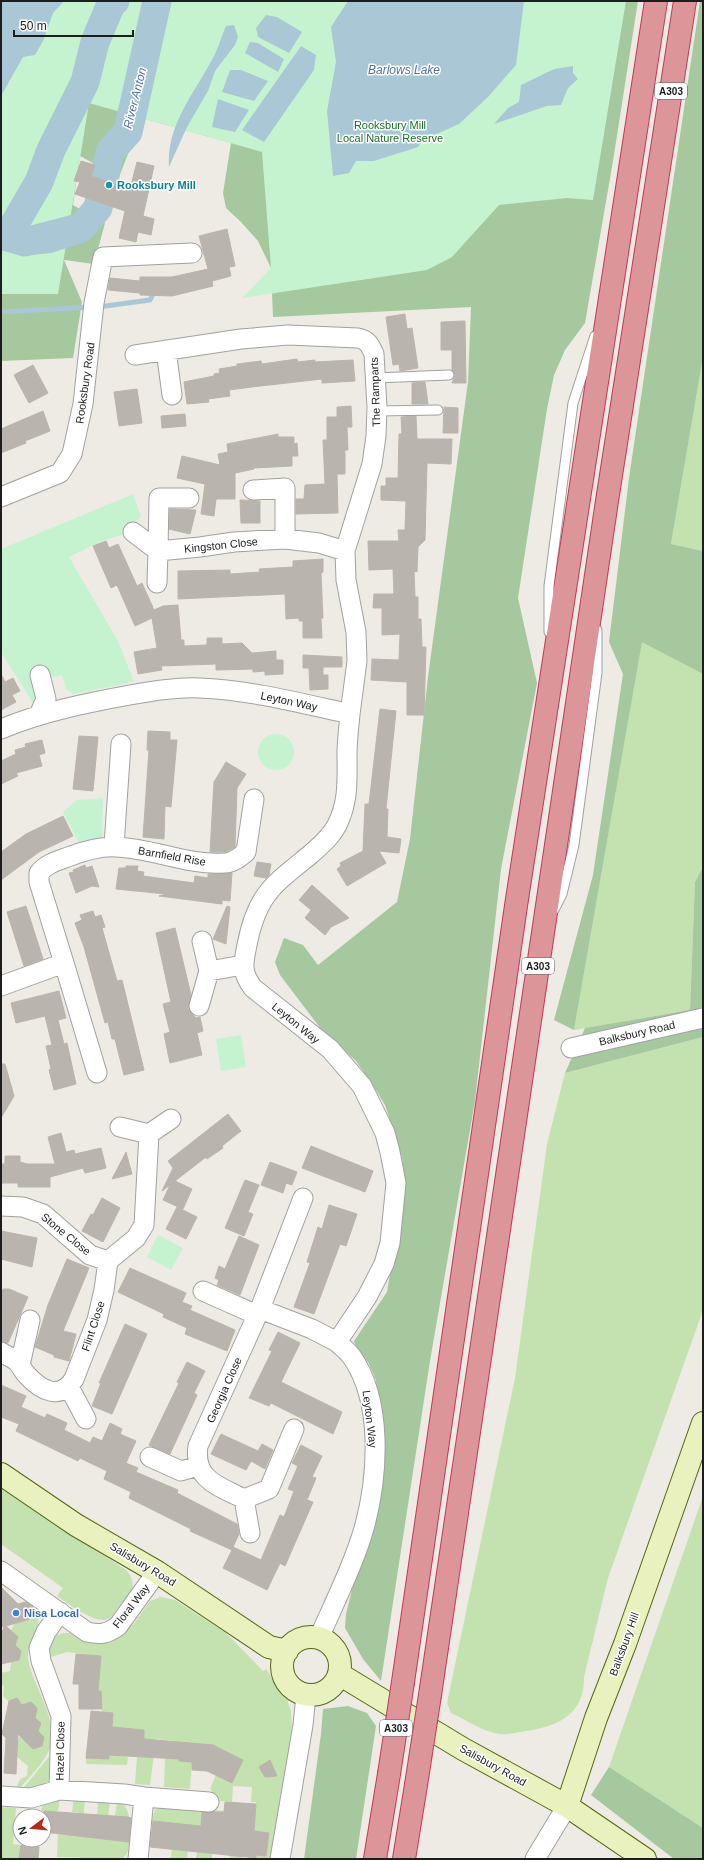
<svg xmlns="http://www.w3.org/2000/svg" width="704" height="1860" viewBox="0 0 704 1860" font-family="Arial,sans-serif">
<rect width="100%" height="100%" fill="#edebe4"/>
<path fill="#c3e2b0" d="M703 357V551L671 544Z
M642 641 703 674V867L695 882 690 1010 574 1030Z
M703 1037V1310L608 1578 584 1677C585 1717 554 1728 520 1732 514 1733 505 1735 499 1734 482 1731 466 1720 451 1713L447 1703 515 1378 547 1144 565 1073Z
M1 1488 126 1570C138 1583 132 1594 124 1607L120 1605C116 1609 114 1614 110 1618 98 1627 68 1603 57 1596L63 1588 1 1544Z
M703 1496V1828L609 1767Z
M161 1597 175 1600 225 1632 263 1671 266 1669 287 1699 291 1711 292 1737 274 1859H252V1857L256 1858V1855L266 1856 269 1833 253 1831 243 1859H230V1855L243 1856 222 1842 220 1854 221 1842 212 1853V1859H196L197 1852 188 1850 187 1859H171L172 1849 167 1823 151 1821 155 1810 159 1807 177 1806 224 1811 255 1810 256 1802H251L252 1787 233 1786 232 1802 211 1800 212 1791 210 1789 219 1768 235 1776 243 1760 215 1746 192 1762 190 1789 164 1787 165 1758H174L175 1741 156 1739 150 1785 135 1784 137 1757H149L150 1740 144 1739V1730L131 1729 127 1765 86 1764V1758H109L110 1741 102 1712 101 1691H99L98 1686 101 1656 67 1652 51 1657V1671L43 1653 52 1637C57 1635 62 1633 67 1633 91 1633 115 1657 126 1623L133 1625 150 1601Z
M33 1607C49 1621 26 1642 28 1659 33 1687 56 1714 51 1744 49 1758 27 1780 17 1791H15L20 1779 27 1776 28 1766 17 1757 18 1740 22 1732 28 1738 27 1743 33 1749 42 1746 44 1737 38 1731 41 1723 35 1718 31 1703 22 1705 17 1699 8 1701 3 1696 4 1686 1 1684V1673L10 1671 11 1662 19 1660 21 1651 15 1645 17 1637 11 1631 14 1624 31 1619Z
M52 1753V1779L49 1784 21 1791Z
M60 1797 58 1811H41L42 1806Z
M74 1798 85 1799 82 1831 104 1815H97L98 1801 110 1802 107 1826 112 1827 110 1840 126 1842 128 1817 115 1816 117 1802C134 1803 132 1842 127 1853 126 1856 123 1857 121 1859L57 1857 58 1834 78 1836 80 1813 72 1812Z
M1 1807 16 1808 13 1844 21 1845 19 1859H1Z"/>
<path fill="#a5c89e" d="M524 1H638L613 161 585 323 565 350 554 375 547 409 518 598 537 683 501 869 475 1101 430 1361 381 1681 363 1659 345 1628 346 1614 379 1482 376 1380 368 1362 357 1349 354 1341 387 1292 405 1182 402 1157 385 1105 370 1081 356 1061 324 1033 280 975 275 962 284 938 303 945 318 965 397 902 410 839 428 677 468 382 471 307 273 317 271 268 258 241 241 222 226 208 223 193 231 143 142 118 119 177 80 156 73 205 105 223 94 264 64 260 82 302 73 358 1 361V96Z
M700 1H703V357L671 544 703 551V674L642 642 574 1030 554 1020 593 875 623 674 609 642 629 478Z
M703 867V1037L565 1073 585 1028 690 1010 695 882Z
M348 1706 367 1713 376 1726 356 1859H304L321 1734 323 1709Z
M609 1767 703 1828V1859H674L591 1795Z"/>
<path fill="#c6f3cf" d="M1 1H626L593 200 567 198 499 205 452 257 427 270 242 298 271 268 262 152 89 103 58 294H1Z
M133 494 141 516 127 533 102 541 69 557 119 643 134 682 73 694 66 689 62 675 38 682 39 701 33 703 1 652V549Z
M258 752a18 18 0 1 1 36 0a18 18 0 1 1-36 0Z
M103 798 102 841 81 847 63 812 77 800Z
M241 1035 246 1067 221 1071 216 1039Z
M158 1235 183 1248 171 1270 147 1257Z"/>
<path fill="#aac7d6" d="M1 1H64L53 13 43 41 35 55 23 57 1 96Z
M348 1H524L516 65 488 97 459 124 437 134 425 136 418 147 374 161H356L349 173 333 176 327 111 336 62 331 27Z
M266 15 277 17 302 32 289 53 258 37 256 28Z
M234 25 238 37 235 45 215 71 208 91 187 127 169 167C166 123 198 89 216 52 220 43 222 34 226 26Z
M250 42 258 43 284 59 278 72 245 53Z
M301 46 316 55 314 70 264 142 242 130Z
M573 66V73L578 79 568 88 561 105 547 106 494 124 508 108 519 102 521 85 554 69Z
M230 70H241L268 81 254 101 222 92Z
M218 99 249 110 235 132 212 127Z
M93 206 103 211 96 231 86 242 51 253 31 255 1 245V222C8 225 16 228 23 228 35 228 36 221 48 230L80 220Z"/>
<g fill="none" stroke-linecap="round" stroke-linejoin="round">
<path stroke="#aac7d6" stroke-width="5" d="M98 307 150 300 152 296
M1 312 90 307"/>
<path stroke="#aac7d6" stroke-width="29" d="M1 235 25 242 82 227 98 208 110 152 128 132 157 1
M7 237 39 182 51 150 85 82 95 42 111 4 115 1"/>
</g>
<path fill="#bab4ae" stroke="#bdb4a9" d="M81 161 95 165 91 176 130 189 137 162 154 166 143 216 154 219 151 235 138 232 136 242 119 238 125 211 75 194 80 182 74 181Z
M227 229 235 266 229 267 231 276 212 281 213 286 172 296 140 295V293L108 290 110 278 140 281V277H172L208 269 199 236Z
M405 314 407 329 412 328 418 368 400 371 399 364 393 365 386 317Z
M465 321 466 383H452L455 375 452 370V350H441V322Z
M297 359 298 362 315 360V362L353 360 355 381 322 383V379L252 387 229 390 230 396 208 399 209 402 187 404 184 382 214 376V374L220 373 219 369 237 366V364L261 361 262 364Z
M33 365 48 393 29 403 14 375Z
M425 382 428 404H412V383Z
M137 389 142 423 119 426 114 392Z
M351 406 352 427H347L348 450H345V474H337L338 513 296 514V499H304L305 485 325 484 323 440H327V417H337V407Z
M444 407 458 408V433H443Z
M43 411 50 431 25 441 26 443 1 453V429Z
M185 414 186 426 162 428 161 416Z
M416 416 417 439H452L451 464 427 463 425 540 418 547 417 572 414 571 415 597H418V619H421L422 647H426L424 715H407V682L371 680 372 659 399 660 400 634 382 635V608H373L374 594H394L393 569 369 570 368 541H399L398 530H405L406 501 381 500V486H386V478H398L399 434H402L401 417Z
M278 434V437H294V444L297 443 298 456H292V466L254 468V469L235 473V499H216L214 516 201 514 205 484 177 478 182 456 220 465 218 454 228 452 227 444Z
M240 500 260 501V523H241Z
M170 509 196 510 190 534 169 529Z
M106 541 109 548 118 544 137 586 142 583 154 610 163 606 178 605 181 640H184V646L207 645V638H222V644L242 643 252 653 276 651V660H283V674L265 675V671L253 672V669L216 670V664L161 666 162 670 138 674 134 652 157 648 152 618 135 626 117 585 111 588 93 546Z
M323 559V572L321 573 323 618H321L322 638H303V621H299V618L286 619 285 594 178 599V571L230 570V574L260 572 259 569 293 567V561Z
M303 655 342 657V667H323V675H328V689L310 690 309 668H303Z
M1 674 5 682 13 678 20 691 12 695 16 702 1 710Z
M380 709 396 711 386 809H388L387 837 401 839 399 853 379 851 386 863 347 886 337 869 341 866 340 863 363 851 365 804H369Z
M148 731 170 732V740H177L171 807 165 806 164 839 143 837 149 750H147Z
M79 736 98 737 93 791 73 789Z
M42 740 45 753 39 755 42 766 16 773 18 776 1 784V761L16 754 15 750 26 747 25 744Z
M226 762 246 774 237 788 235 847 226 852H210L214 782Z
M63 816 73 836 39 852 1 880V852L26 834Z
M257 862 271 864 269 875 266 878 254 876Z
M85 865 86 868 92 866 99 887 92 886 76 893 69 873 74 872 73 870Z
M126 866H138L137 871 144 872 143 876 194 883 195 876 208 878V874L232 873 230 901 222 900V904L159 896 166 894 116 889 119 868H126Z
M312 885 349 918 331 927 325 935 305 918 311 910 299 900Z
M26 906 43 959 24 966 7 912Z
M227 906 230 907 226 944 213 939Z
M93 911 95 917 101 915 105 927 102 928 117 981 122 980 144 1070 124 1075 115 1039H112L108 1022 105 1023 84 947 75 923 82 920 80 915Z
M175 928 191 995 188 1009 196 1018 200 1017 203 1031 197 1033 202 1055 170 1063 164 1034 170 1032 163 1004 171 1002 156 933Z
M59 991 66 1018 58 1020 64 1044 67 1043 76 1084 54 1090 49 1070 51 1069 46 1046 52 1045 45 1016 16 1023 11 1003Z
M1 1064H5L14 1096 1 1118Z
M228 1114 241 1131 222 1146 223 1148 207 1159 206 1157 175 1181 192 1189 183 1209 163 1200 170 1185 162 1191 173 1168 168 1161Z
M61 1133 66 1152 74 1150 75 1154 101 1148 106 1168 85 1173 83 1168 50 1177V1187H18V1183H1V1164H5V1156H20V1162L27 1164H55L48 1137Z
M311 1146 373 1171 365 1192 302 1168Z
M126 1152 132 1174 112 1179Z
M270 1162 297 1172 292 1185 286 1183 283 1193 261 1185Z
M245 1180 259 1185 248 1212 253 1214 244 1236 225 1228Z
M102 1198 120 1208 103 1242 82 1231 91 1214 93 1215Z
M329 1205 357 1214 346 1246 340 1244 314 1314 294 1307 310 1263 307 1262 318 1227 322 1229Z
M177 1207 197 1217 186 1239 166 1229Z
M1 1231 37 1238 32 1267 1 1259Z
M239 1236 259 1245 240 1295 217 1285 219 1280 215 1278 219 1266 225 1269Z
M67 1259 89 1268 63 1331 76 1334 69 1361 54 1357V1355L35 1347 48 1305Z
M130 1268 186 1293 182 1302 192 1306 190 1310 235 1330 227 1351 185 1334 187 1328 163 1317 164 1314 118 1292Z
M3 1289H9L28 1297 8 1343 1 1341V1295Z
M125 1324 147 1334 112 1414 92 1406 101 1383H99Z
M278 1332 300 1343 281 1382 342 1412 333 1434 271 1403 269 1406 249 1398 272 1351 269 1350Z
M187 1362 205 1371 194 1393 197 1395 170 1454 149 1445 179 1383 177 1382Z
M1 1385 26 1396 21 1407 45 1418 47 1414 67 1423 64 1430 90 1443 93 1437 102 1441 110 1423 122 1429 120 1434 136 1441 126 1463 138 1468 136 1472 178 1490 177 1493 237 1524 239 1534 233 1547 261 1560 280 1515 284 1517 294 1491 288 1489 298 1466 292 1463 301 1445 322 1456 312 1477 316 1478 307 1500 313 1502 285 1566 280 1563 267 1590 223 1568 232 1550 190 1531 191 1529 129 1498 131 1492 104 1479 107 1471 80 1458 78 1461 16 1431 19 1424 1 1417Z
M221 1434 258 1451 262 1444 273 1450 265 1469 251 1461 246 1470 211 1454Z
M1 1587 18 1604 26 1602 33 1607 30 1619 6 1626 18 1637 15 1645 21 1651 19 1660 1 1664V1637L4 1626 1 1627Z
M76 1654 101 1656 98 1691H101L102 1709H79V1684H73Z
M17 1698 22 1705 31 1702 37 1708 35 1718 41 1723 38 1731 44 1737 42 1746 33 1749 18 1734 16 1774 4 1773 6 1738 2 1734 9 1701Z
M91 1711 113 1713 112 1727 144 1730V1739L213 1745 243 1760 232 1783 207 1771 192 1770V1762L179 1761V1759L109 1755V1759L86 1758Z
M270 1760 277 1776 265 1777 259 1767Z
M225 1802 256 1804 254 1831 269 1833 266 1856 256 1855V1858L150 1847 153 1821 201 1826 202 1812H224Z
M44 1811 128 1817 131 1818 129 1842 44 1832Z
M21 1845 39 1847 38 1859H19Z"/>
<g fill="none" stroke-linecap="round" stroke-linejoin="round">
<g stroke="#a1a1a1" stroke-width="11">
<path id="lane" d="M375 378 449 375
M377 411 438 410
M549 632V586L573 403 595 336
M554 910 562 894 574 845 597 673V630"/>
</g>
<g stroke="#a1a1a1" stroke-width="21">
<path id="street" d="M166 350 172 395
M135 355 241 339 288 335 358 338C368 340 370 345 374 354L377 407 376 436 372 464 345 551 346 580 356 632 357 661 350 714
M253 490 285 488V539
M1 497 60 473 72 454 83 404 94 303 103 257 192 253
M189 498H159L158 551 200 547 234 542 285 539 319 543 345 551
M133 532 158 551 157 583
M39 715 46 699 40 675
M1 729C42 712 86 703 130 695 153 691 176 687 200 688 250 690 300 703 350 714 349 727 347 740 347 754 347 779 349 801 337 825 331 837 321 845 311 854 273 885 257 894 247 945 243 964 241 972 253 988L330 1049 362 1086 385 1133 390 1152 396 1183 390 1243 384 1264 367 1297 337 1342C342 1347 348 1351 352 1357 383 1402 378 1475 365 1525 354 1564 335 1601 319 1638
M114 846 121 744
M64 963 97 1073
M209 971 243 965
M1 986 64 963 39 882V873C46 864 57 861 68 857 81 852 101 846 116 847 152 848 188 866 225 863 233 863 240 857 246 852L254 799
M199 1006 209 971 202 941
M571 1048 703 1018
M120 1127 149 1134 171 1119
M303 1198 260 1309 312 1329 337 1342
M1 1206 23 1207 43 1214 90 1255 108 1261 136 1238 144 1225 149 1134
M203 1291 257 1315
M1 1352C5 1355 11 1357 15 1360 20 1363 22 1370 26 1374 41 1391 60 1401 74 1379L97 1320 104 1290 108 1261
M20 1365 30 1320
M69 1387 86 1419
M150 1457 181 1471 198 1466
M244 1499 269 1489 294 1429
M250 1533 244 1499C219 1486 193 1480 198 1446L260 1309
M1 1571 87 1632C100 1635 107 1634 118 1626L157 1572
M59 1790 61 1716 41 1661 39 1648 46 1632 60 1612
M1 1796 31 1798 59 1790 124 1794 144 1797 138 1859
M144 1797 209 1802
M280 1859 303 1725 306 1695
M535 1859 567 1806"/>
</g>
<g stroke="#546811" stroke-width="24">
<path id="secondary" d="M1 1474 76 1525 157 1572 269 1647 287 1651
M282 1666a29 29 0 1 1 58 0a29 29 0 1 1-58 0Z
M339 1674 463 1749 567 1806 645 1859
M567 1806 596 1718 625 1644 703 1423"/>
</g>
<g stroke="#c53857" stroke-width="24">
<path id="highway" d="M403 1682 517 899 656 1
M430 1695 607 501 685 1
M375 1859 389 1774
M404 1859 416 1785"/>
</g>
<use href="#lane" stroke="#fff" stroke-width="9"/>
<use href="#street" stroke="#fff" stroke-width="19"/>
<use href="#secondary" stroke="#e9f2be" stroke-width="22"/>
<use href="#highway" stroke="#dc9599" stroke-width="22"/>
<g stroke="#c53857" stroke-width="24" stroke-linecap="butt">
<path id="highway-bridge" d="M389 1774 403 1682
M416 1785 430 1695"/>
</g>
<use href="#highway-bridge" stroke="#dc9599" stroke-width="22"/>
</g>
<circle fill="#0f9aa8" stroke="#fff" stroke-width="1.5" cx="109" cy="185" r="4"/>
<circle fill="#3f7fe0" stroke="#fff" stroke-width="1.5" cx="16" cy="1613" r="4"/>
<g text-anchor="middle" stroke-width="3" stroke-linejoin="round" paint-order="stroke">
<g fill="#fff" stroke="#616161" stroke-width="1">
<rect x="655" y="83" width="32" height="16" rx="3"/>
<rect x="522" y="958" width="32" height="16" rx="3"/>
<rect x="380" y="1720" width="32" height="16" rx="3"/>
</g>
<g font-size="10" font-weight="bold" fill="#1d1d1d">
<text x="671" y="95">A303</text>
<text x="538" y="970">A303</text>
<text x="396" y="1732">A303</text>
</g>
<g font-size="11" fill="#186f29" stroke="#fff">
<text x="390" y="129">Rooksbury Mill<tspan x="390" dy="13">Local Nature Reserve</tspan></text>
</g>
<g font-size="11" font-weight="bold" fill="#0d838f" stroke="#fff" text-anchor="start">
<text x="117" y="189">Rooksbury Mill</text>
</g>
<g font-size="11" fill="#1d1d1d" stroke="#fff">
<text transform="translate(85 383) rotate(-82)" y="4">Rooksbury Road</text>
<text transform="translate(375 392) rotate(-92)" y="4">The Ramparts</text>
<text transform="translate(221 545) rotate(-6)" y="4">Kingston Close</text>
<text transform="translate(289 701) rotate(12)" y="4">Leyton Way</text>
<text transform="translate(172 856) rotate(10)" y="4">Barnfield Rise</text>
<text transform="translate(296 1023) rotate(39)" y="4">Leyton Way</text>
<text transform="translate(637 1033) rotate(-13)" y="4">Balksbury Road</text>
<text transform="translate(66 1234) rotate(39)" y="4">Stone Close</text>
<text transform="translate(93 1326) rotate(-72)" y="4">Flint Close</text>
<text transform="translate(224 1390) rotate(-66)" y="4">Georgia Close</text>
<text transform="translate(370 1419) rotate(83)" y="4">Leyton Way</text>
<text transform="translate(143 1564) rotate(31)" y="4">Salisbury Road</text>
<text transform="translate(131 1606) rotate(-52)" y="4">Floral Way</text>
<text transform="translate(624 1644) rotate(-70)" y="4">Balksbury Hill</text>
<text transform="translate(60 1751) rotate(-89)" y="4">Hazel Close</text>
<text transform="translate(493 1765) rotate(29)" y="4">Salisbury Road</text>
</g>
<g font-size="11" font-weight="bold" fill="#366cbe" stroke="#fff" text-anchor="start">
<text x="24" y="1617">Nisa Local</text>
</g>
<g font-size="12" font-style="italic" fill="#5572a2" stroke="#fff">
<text x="404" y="74">Barlows Lake</text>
<text transform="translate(135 98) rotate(-76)" y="4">River Anton</text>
</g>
</g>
<rect width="704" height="1860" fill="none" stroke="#1d1d1d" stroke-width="4"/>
<g transform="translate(32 1828) rotate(254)"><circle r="19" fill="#ffffff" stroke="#a5a5a5"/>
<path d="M0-3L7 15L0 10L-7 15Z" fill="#b42917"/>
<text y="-6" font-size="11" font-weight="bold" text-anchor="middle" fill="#1d1d1d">N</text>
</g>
<path d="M14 30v6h119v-6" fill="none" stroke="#1d1d1d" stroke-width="2"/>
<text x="20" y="30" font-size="12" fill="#1d1d1d" stroke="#ffffff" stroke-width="3" paint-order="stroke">50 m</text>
</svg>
